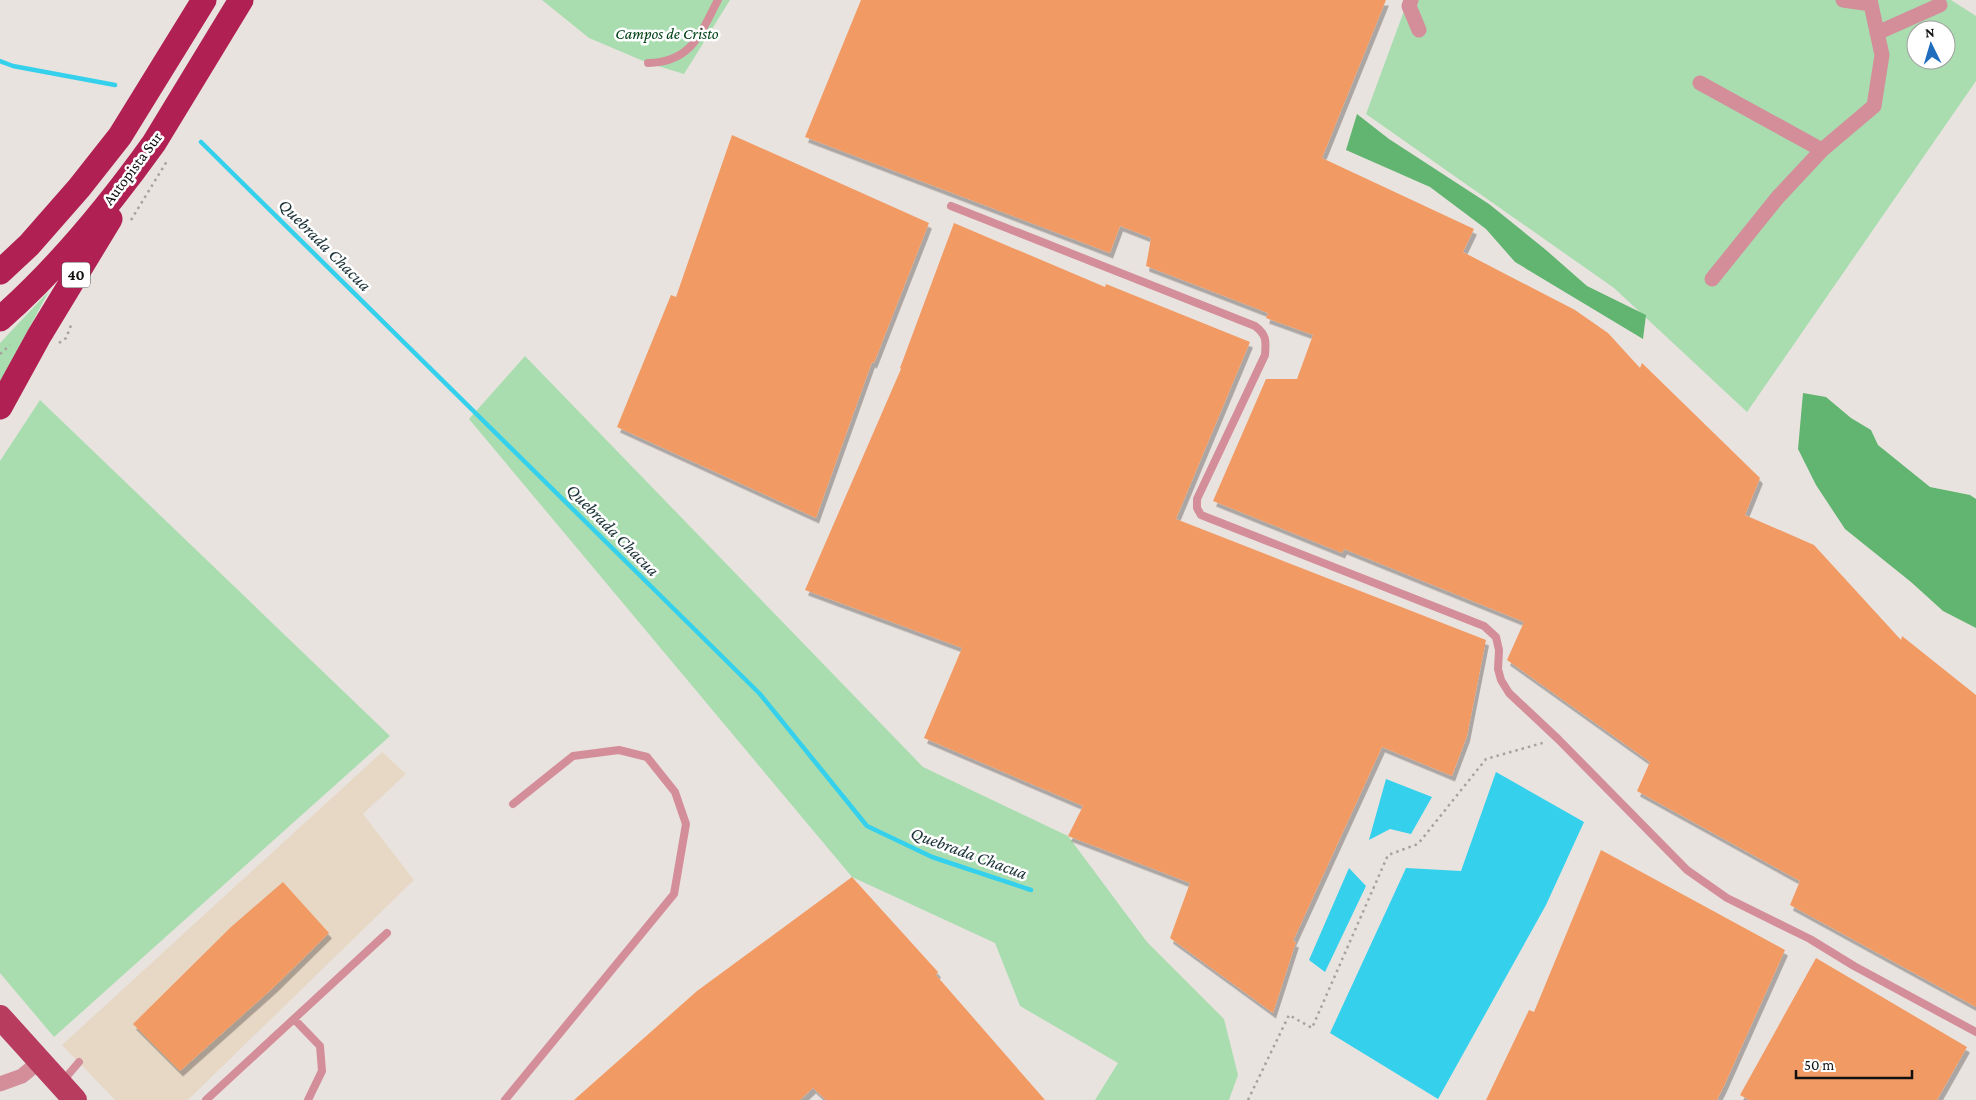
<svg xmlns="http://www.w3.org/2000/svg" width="1976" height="1100" viewBox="0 0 1976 1100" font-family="'Crimson Pro',serif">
<defs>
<filter id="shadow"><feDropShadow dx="3" dy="5.5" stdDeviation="0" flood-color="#0004"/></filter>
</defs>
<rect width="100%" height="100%" fill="#e9e3df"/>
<path fill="#e7d8c6" d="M382 752 406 774 363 814 414 880 188 1100H115L62 1045Z"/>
<path fill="#a9ddb0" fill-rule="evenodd" d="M542 0H730L684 74 648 63 589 38Z
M1408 0H1951L1976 16V81L1747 412 1614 288 1366 114ZM1916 30H1946V60H1916Z
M49 291 0 382V343Z
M525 356 923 767 1068 836 1147 942 1224 1019 1238 1075 1229 1100H1095L1118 1063 1020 1006 995 943 852 877 469 419Z
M40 400 390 736 54 1037 0 973V461Z"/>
<path fill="#62b571" d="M1357 114 1389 139 1489 204 1546 250 1587 286 1646 315 1643 339 1515 262 1486 229 1430 187 1346 150Z
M1803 393 1826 397 1851 418 1871 430 1878 445 1930 487 1970 495 1976 499V628L1943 611 1911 582 1845 529 1816 485 1798 449Z"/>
<path fill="#35d0eb" d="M1496 772 1584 822 1546 905 1438 1099 1330 1033 1406 868 1461 871Z
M1386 779 1432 797 1411 834 1390 829 1369 840Z
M1349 868 1366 886 1325 972 1309 960Z"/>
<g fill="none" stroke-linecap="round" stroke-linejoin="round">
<path stroke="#35d0eb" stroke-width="4.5" d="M0 61 13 66 115 85
M201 142 760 694 867 826 932 857 1031 890"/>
</g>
<path fill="#f29a63" filter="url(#shadow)" d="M861 0H1386L1322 158 1474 229 1463 252 1575 310 1608 333 1640 368 1642 363 1760 478 1745 515 1814 545 1901 640 1902 636 1976 695V1007L1790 905 1800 881 1637 791 1650 762 1507 660 1524 622 1344 549 1342 553 1213 501 1266 379H1297L1313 335 1266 318 1268 313 1146 266 1151 238 1120 226 1110 253 805 137Z
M732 135 929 223 874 363 872 362 816 518 617 427 671 295 676 297Z
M954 223 1105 287 1106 284 1250 342 1176 519 1486 640 1467 736 1452 776 1382 747 1293 941 1296 942 1273 1013 1170 938 1190 883 1068 836 1083 806 924 738 962 648 805 590 901 369 900 368Z
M1601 850 1785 950 1724 1086 1717 1100H1486L1529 1010 1534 1012Z
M852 877 938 972 936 975 1045 1100H826L813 1088 800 1100H574L697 991Z
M283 882 329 933 274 987 180 1071 133 1024 231 927Z
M1816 958 1967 1047 1937 1100H1749L1740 1095Z"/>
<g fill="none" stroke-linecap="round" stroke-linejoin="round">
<path stroke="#a7a29f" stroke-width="2.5" stroke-dasharray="2.5 4" stroke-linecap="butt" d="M131 220 167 161
M59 343 66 338 72 323
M0 354 10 345
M1248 1100 1289 1015 1312 1028 1388 855 1418 844 1486 759 1546 742"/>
<path stroke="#d38e9a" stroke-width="8" d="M648 63C692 62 700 34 718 0
M951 206 1255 326C1267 335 1266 341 1265 355L1197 499V508L1201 515 1484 626 1496 637 1499 650 1498 669 1501 680 1509 693 1558 739 1687 870 1727 898 1810 939 1854 966 1976 1032
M294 1019 320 1046 322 1071 308 1100
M62 1082 79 1062
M206 1100 387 933
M505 1100 674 894 686 824 675 792 647 757 619 750 573 756 513 804"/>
<path stroke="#d38e9a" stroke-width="15" d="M1411 0 1409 6 1419 30
M1843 0 1871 4
M1877 33 1940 5
M1700 83 1822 150
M1712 279 1778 197 1822 150 1874 106 1882 55 1870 0
M0 1084 22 1076 40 1061"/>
<path stroke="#b73c5d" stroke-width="24" d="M0 1017 75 1100"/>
<path stroke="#b02052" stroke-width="25" d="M0 272 29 245 79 188 120 136 204 0
M0 319C56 270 111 203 154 143L241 0
M0 407 39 336 110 219"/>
</g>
<g text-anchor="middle" stroke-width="5" stroke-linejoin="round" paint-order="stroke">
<rect fill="#fff" stroke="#5a5858" stroke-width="1" x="62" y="262.5" width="28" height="25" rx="4"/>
<g font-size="15" font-weight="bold" fill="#131110">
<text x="76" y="280">40</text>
</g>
<g font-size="16" font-style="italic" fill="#004115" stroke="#fff">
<text x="667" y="39">Campos de Cristo</text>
</g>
<g font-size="16" fill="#131110" stroke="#fff">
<text transform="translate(132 168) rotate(-53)" y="6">Autopista Sur</text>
</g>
<g font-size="18" font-style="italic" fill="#1b3338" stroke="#fff">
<text transform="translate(325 245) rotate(45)" y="6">Quebrada Chacua</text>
<text transform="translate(613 530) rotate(45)" y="6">Quebrada Chacua</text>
<text transform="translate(969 853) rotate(20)" y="6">Quebrada Chacua</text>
</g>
</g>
<g transform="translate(1931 45) rotate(355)"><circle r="24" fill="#ffffff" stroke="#a1a09f"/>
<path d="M0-4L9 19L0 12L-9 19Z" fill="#1f6dbc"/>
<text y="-8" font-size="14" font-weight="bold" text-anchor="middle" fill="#131110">N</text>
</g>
<path d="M1796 1070v8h116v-8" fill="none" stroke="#131110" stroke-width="2.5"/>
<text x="1804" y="1070" font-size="15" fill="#131110" stroke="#ffffff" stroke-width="4" paint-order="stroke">50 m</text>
</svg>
